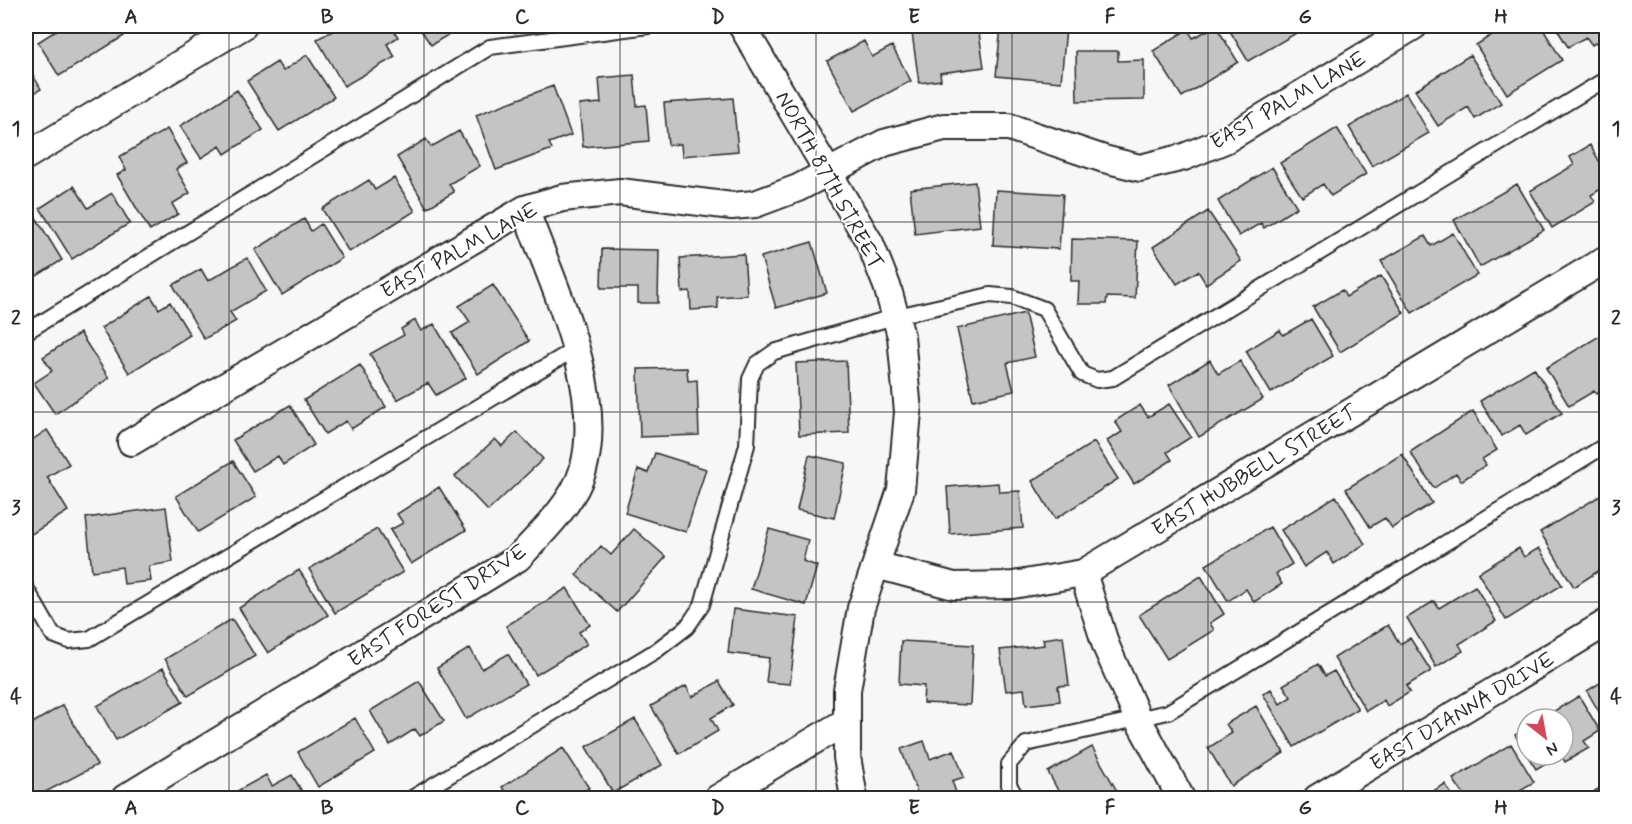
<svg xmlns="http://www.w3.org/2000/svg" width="1632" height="824" viewBox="0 0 1632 824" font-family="Mynerve,sans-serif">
<rect width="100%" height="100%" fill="#f7f7f7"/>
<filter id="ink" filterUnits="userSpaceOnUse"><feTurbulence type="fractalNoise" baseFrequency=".0167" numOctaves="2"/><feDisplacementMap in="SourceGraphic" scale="12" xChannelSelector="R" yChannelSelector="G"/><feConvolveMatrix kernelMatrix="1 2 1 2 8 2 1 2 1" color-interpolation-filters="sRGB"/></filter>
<g filter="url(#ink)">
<path fill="#c4c4c4" stroke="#2b2b2b" stroke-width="1.5" d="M55 26H117L124 36 59 76 38 42 57 30Z
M130 26H148L135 34Z
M342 26H391L398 37 387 44 395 57 344 86 317 39Z
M418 26H463L431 45Z
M959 26H978L984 67 940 73 941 80 919 83 912 33Z
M1001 26 1066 28 1061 82 996 76Z
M1216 26 1238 62 1182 97 1153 51 1188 29 1193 38Z
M1227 26H1304L1305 28 1248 61Z
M1506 26H1541L1562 60 1507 94 1476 45Z
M1555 26H1606V36L1592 45 1586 37 1568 47Z
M864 41 872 57 892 46 911 81 854 111 827 61Z
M1076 51H1118V61L1144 60V100L1077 101Z
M307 55 334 97 279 131 247 81 277 62 283 71Z
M1470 55 1501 103 1475 119 1468 107 1438 126 1415 90Z
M26 63 41 89 26 98Z
M634 75 637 106 646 105 649 141 583 147 579 105 601 103 599 78Z
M553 86 571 135 549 143 552 149 496 170 476 115Z
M237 90 263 130 225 154 220 146 201 158 180 126Z
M1406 93 1429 133 1372 166 1349 127Z
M733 98 738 151 682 156 681 144 668 145 664 103Z
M1337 128 1366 174 1331 196 1323 184 1302 197 1280 163Z
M167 129 187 163 176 169 190 193 172 204 178 214 150 231 117 175 126 170 119 157Z
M459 131 480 166 449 184 454 192 427 208 397 157 426 139 431 147Z
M1606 139V159L1598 145Z
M1590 145 1606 173V186L1591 195 1595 202 1552 228 1530 191 1574 165 1570 157Z
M1272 167 1297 207 1264 228 1261 223 1239 236 1218 201Z
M394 178 415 211 349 252 322 209 369 180 375 190Z
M975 182 980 226 915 234 910 189Z
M1517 184 1544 230 1480 267 1454 220Z
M74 186 88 208 112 193 130 223 72 259 40 208Z
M996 190 1063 194 1059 249 993 245Z
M32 211 62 260 26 283V215Z
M1208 211 1241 261 1206 284 1198 271 1177 284 1153 247Z
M304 219 311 231 321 224 342 258 282 295 255 250Z
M1453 233 1477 275 1412 313 1381 261 1425 236 1431 246Z
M1072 239 1138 241 1135 298 1107 297 1106 304H1078L1079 281H1071Z
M812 242 827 293 776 308 761 257Z
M602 249 659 250 658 303H638V288H601Z
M744 254 747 295 717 297 718 308 691 310 690 291 682 292 680 258Z
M247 258 266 291 230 312 236 321 204 339 173 285 201 269 208 281Z
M1381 276 1404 313 1340 352 1313 307 1342 290 1346 297Z
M493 285 529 341 478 374 452 333 470 322 459 306Z
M151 296 159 309 170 302 190 335 129 373 101 328Z
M1025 313 1035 357 1007 363 1014 391 973 400 957 329Z
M1311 319 1333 356 1271 393 1246 351 1280 330 1283 335Z
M415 320 421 331 434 324 466 378 436 395 428 383 397 400 370 354 404 335 401 329Z
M1606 332V388L1596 394 1594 391 1569 406 1546 368Z
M80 333 109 378 55 414 34 383 52 371 43 357Z
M1210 360 1218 374 1240 361 1263 399 1199 437 1169 385Z
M846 361 849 433 799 435 796 363Z
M360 365 386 407 351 429 346 421 325 434 304 400Z
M687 368 688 381 697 380 699 435 640 437 638 369Z
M1534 368 1562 413 1526 435 1520 425 1502 436 1480 401Z
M1169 404 1191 437 1167 452 1172 460 1134 484 1107 441 1122 432 1115 421 1140 405 1148 417Z
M290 405 314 445 283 465 278 456 253 471 233 440Z
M1473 411 1497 450 1482 459 1486 465 1461 481 1456 473 1434 488 1410 452Z
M47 430 69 464 47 477 68 511 30 535 26 528V507L28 506 26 501V444Z
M517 432 543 459 488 511 455 476 495 439 502 446Z
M1094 442 1118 479 1055 519 1032 481Z
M655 453 706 469 686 532 625 513 638 469 648 473Z
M1402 454 1432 503 1392 528 1385 518 1370 527 1346 489Z
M809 455 846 463 834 518 797 510Z
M233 461 256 497 198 532 176 496Z
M998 483 999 492 1020 491 1023 528 950 534 947 487Z
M439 487 466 530 411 564 390 530 403 523 397 514Z
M1603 494 1606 500V566L1574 587 1540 532Z
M1336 496 1365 544 1334 564 1327 552 1304 567 1281 530Z
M166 507 173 562 149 566 151 581 124 584 122 567 92 571 86 518Z
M1270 527 1292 564 1276 574 1282 584 1254 602 1246 589 1228 601 1206 565Z
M377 529 403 572 335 613 309 569Z
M634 529 666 557 617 612 576 575 601 546 611 555Z
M769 529 808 540 803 561 817 566 806 605 751 589Z
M1519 548 1524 557 1539 548 1562 585 1506 620 1478 573Z
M299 570 328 615 268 653 239 608Z
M1201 576 1224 614 1210 623 1214 630 1167 659 1139 615Z
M1475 586 1496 621 1459 644 1463 651 1436 667 1407 618 1434 601 1439 608Z
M567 588 590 625 579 632 587 644 536 675 506 626Z
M733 609 798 617 790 684 766 682 769 658 728 653Z
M232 619 255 656 188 696 165 659Z
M1388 625 1400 644 1410 638 1431 671 1406 686 1410 692 1387 706 1384 700 1366 711 1334 658Z
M1063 636 1069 685 1058 686 1060 701 1026 705 1024 689 1006 691 1000 650 1044 645 1043 639Z
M901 641 973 645 970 705 923 703 924 686 899 684Z
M470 648 482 669 508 654 526 684 466 719 437 668Z
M1318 664 1325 676 1334 671 1358 709 1294 747 1263 694 1271 689 1280 704 1291 697 1283 685Z
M163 668 183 702 116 740 97 706Z
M1606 679V724L1587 691Z
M419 681 444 721 420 736 415 729 390 745 370 711Z
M719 681 733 705 711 718 718 731 679 754 651 706 686 686 692 697Z
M1579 696 1600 731 1584 741 1589 748 1565 762 1561 755H1563V719H1541Z
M63 705 97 765 34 798 26 783V727Z
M1256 706 1284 753 1231 786 1208 748 1232 733 1226 724Z
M355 718 375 753 318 787 298 752Z
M635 719 662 765 613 793 586 747Z
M1527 728V754L1515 735Z
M924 741 930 759 954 750 964 777 952 781 958 798H919L901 749Z
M1511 744 1534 782 1506 798H1466L1453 779Z
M1092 747 1121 798H1062L1048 772Z
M563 748 589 788 572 798H509L502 787Z
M1527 755H1559L1536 769Z
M266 775 272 786 292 775 306 798H232L230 795Z
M1445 784 1454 798H1421Z"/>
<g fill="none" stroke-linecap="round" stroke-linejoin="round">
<g stroke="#2b2b2b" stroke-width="18">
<path id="service" d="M26 332 490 47 648 26
M26 588 53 635 69 641 89 639 575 349
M412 798 657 650 687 627 702 605 747 445 750 379 757 364 774 352 897 316 990 295 1012 297 1044 309 1082 374 1097 380 1113 378 1606 79
M1017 798 1009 785V764L1026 744 1168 712 1606 445
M1599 798 1606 794"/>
</g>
<g stroke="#2b2b2b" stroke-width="30">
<path id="minor" d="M742 26 870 243 887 286 901 336 908 412 901 490 861 608 847 690V757L854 798
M26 156 243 26
M131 442 525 209 562 198 620 192 732 206 755 204 798 188 884 143 944 127H1009L1104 159 1140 168 1184 157 1225 140 1414 26
M876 565 954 586 1013 585 1083 573 1606 259
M1083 573 1106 646 1138 719 1181 798
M125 798 518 558C540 535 574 502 583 470 606 392 552 283 525 209
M718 798 845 722
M1317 798 1606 623"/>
</g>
<use href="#service" stroke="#fff" stroke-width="14"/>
<use href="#minor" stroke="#fff" stroke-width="26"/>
</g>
</g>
<path fill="none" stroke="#2b2b2b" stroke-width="1.5" stroke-opacity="0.55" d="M229 26V798M424 26V798M620 26V798M816 26V798M1012 26V798M1208 26V798M1403 26V798M26 222H1606M26 412H1606M26 602H1606"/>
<g text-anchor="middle" stroke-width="4.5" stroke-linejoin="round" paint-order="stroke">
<g font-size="21" fill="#2b2b2b" stroke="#fff">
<text transform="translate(1288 100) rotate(-30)" y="7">EAST PALM LANE</text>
<text transform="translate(830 180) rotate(61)" y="7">NORTH 87TH STREET</text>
<text transform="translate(459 250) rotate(-29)" y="7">EAST PALM LANE</text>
<text transform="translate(1254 470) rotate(-31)" y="7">EAST HUBBELL STREET</text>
<text transform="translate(437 605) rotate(-33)" y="7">EAST FOREST DRIVE</text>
<text transform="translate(1462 711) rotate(-31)" y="7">EAST DIANNA DRIVE</text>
</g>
</g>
<rect width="1632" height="824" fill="none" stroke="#fff" stroke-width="66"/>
<g transform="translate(1545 737) rotate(149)"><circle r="28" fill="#ffffff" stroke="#aaaaaa" stroke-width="1.5"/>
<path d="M0-4.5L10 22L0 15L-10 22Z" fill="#d1495b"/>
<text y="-9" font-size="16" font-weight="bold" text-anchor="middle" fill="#2b2b2b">N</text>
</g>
<rect x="33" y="33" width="1566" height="758" fill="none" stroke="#2b2b2b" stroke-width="2"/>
<g font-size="20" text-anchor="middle" font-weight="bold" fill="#2b2b2b">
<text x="131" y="23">A</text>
<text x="327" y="23">B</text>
<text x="522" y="23">C</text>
<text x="718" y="23">D</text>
<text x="914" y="23">E</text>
<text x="1110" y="23">F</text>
<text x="1305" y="23">G</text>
<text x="1501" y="23">H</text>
<text x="16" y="135">1</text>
<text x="1616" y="135">1</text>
<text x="16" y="324">2</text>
<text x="1616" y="324">2</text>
<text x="16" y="514">3</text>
<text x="1616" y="514">3</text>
<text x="16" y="703">4</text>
<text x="1616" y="703">4</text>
<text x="131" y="814">A</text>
<text x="327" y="814">B</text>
<text x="522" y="814">C</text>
<text x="718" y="814">D</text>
<text x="914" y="814">E</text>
<text x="1110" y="814">F</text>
<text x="1305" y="814">G</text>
<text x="1501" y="814">H</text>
</g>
</svg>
